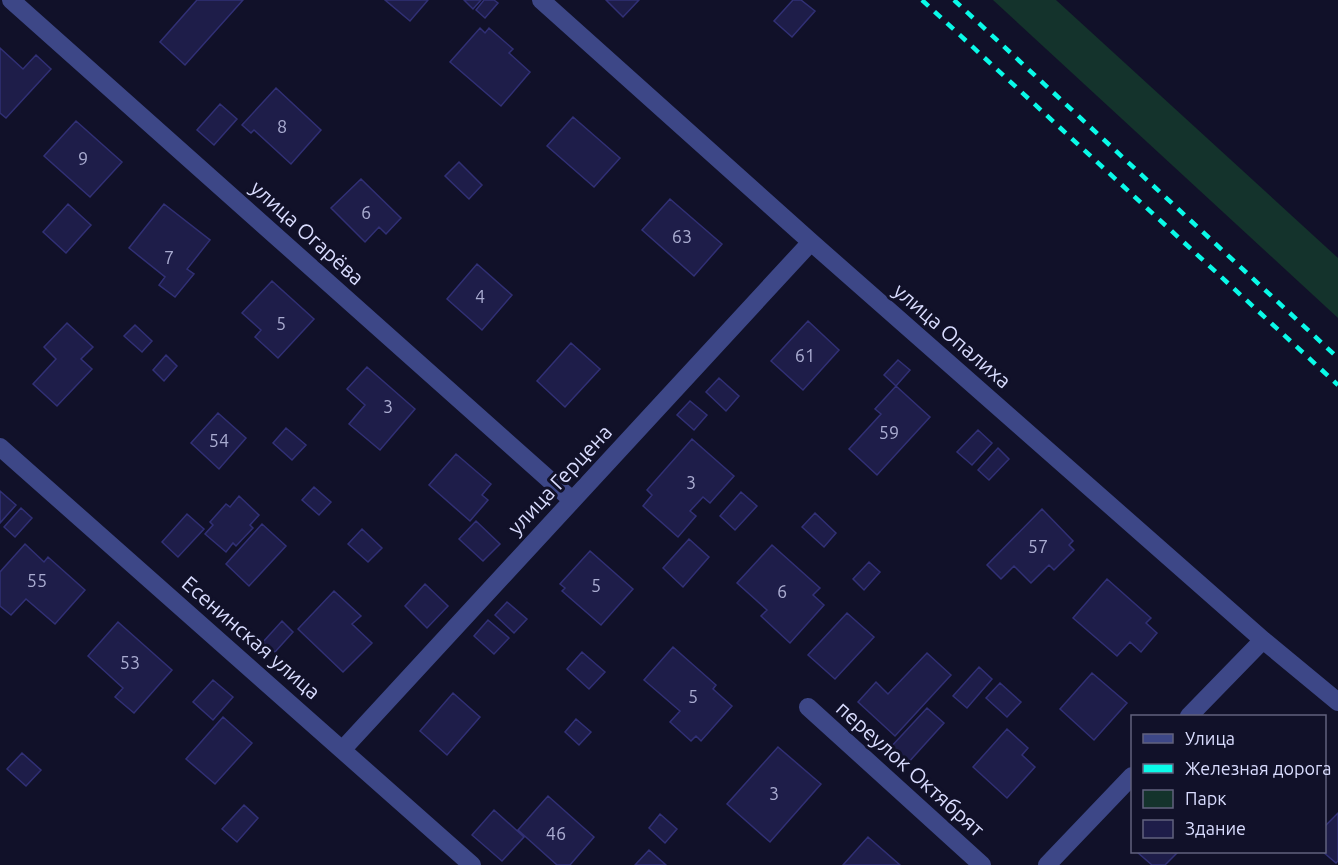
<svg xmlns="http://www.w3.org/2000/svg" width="1338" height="865" viewBox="0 0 1338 865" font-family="Ubuntu,sans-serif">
<rect width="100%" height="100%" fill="#111129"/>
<path fill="#14332c" d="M993 0H1056L1338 258V318Z"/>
<path fill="#1e1d49" stroke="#313075" stroke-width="1.5" d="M197 0H243L185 65 160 42Z
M385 0H428L410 21Z
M464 0H481L473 9Z
M484 0H494L498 3 485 18 476 10Z
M606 0H639L623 17Z
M793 0H801L815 11 792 37 774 21Z
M480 28 485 33 489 28 513 49 509 53 530 72 501 106 450 62Z
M0 48 23 69 36 55 51 69 6 118 0 113Z
M276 88 321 130 291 164 254 130 251 133 242 125Z
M220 104 237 119 214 145 197 130Z
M573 117 620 158 594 187 547 146Z
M76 121 122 162 90 197 44 156Z
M459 162 482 185 469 199 445 176Z
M361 179 401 218 386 234 379 227 365 242 331 208Z
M670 199 722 244 694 276 642 230Z
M68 204 91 225 66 253 43 232Z
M164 204 210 240 187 269 194 274 175 297 159 285 165 277 129 248Z
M477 264 512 295 482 330 447 299Z
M272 281 314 319 278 358 255 337 261 330 242 313Z
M808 321 839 350 803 390 771 361Z
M67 323 93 347 81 359 92 369 57 406 33 384 56 359 44 347Z
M135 325 152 341 142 352 124 336Z
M571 343 600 369 565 407 537 381Z
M166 355 177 366 164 381 153 370Z
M898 360 910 370 896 386 884 375Z
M367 367 415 409 380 450 349 424 365 405 347 389Z
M719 378 739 396 726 411 706 392Z
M896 386 930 417 877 475 849 449 881 414 875 409Z
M690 401 707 415 694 430 677 415Z
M218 413 246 438 219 469 191 443Z
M286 428 306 445 292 460 273 443Z
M978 430 992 443 972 465 957 452Z
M692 439 734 476 710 503 703 497 690 511 696 516 678 537 643 506 652 495 647 490Z
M998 448 1009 459 989 480 978 470Z
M456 454 491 484 482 495 488 500 470 521 429 485Z
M314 487 331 502 319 515 302 500Z
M0 491 16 505 0 523Z
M741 492 757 506 735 530 720 516Z
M239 496 259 515 250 525 253 528 236 546 233 543 226 552 205 534 213 525 210 522 226 504 230 507Z
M21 508 32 518 15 537 4 527Z
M1042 509 1073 541 1069 545 1074 550 1054 570 1049 565 1031 583 1014 566 1001 579 987 565Z
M815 513 836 533 824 547 802 527Z
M187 514 204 529 178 557 162 542Z
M476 521 500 544 483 561 459 539Z
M262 524 286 546 249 586 226 564Z
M362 529 382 548 368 562 348 544Z
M689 539 709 557 683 587 663 568Z
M25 544 44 562 48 557 85 590 55 624 26 599 11 615 0 606V572Z
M772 545 820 588 813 595 824 605 790 643 761 616 767 610 737 583Z
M590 551 633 589 601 625 562 591 565 588 560 584Z
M869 562 880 572 864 590 853 579Z
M1107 579 1151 618 1146 623 1157 633 1141 652 1130 642 1117 656 1073 618Z
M425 584 448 606 427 628 405 606Z
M334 591 361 616 352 624 372 643 343 672 298 629Z
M507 602 527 619 514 633 495 615Z
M847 613 874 637 835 679 808 655Z
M488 620 509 638 494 654 474 636Z
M282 621 293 632 275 652 263 642Z
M118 622 172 670 134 713 115 697 123 688 88 656Z
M673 647 716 685 713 689 732 706 701 741 696 736 691 741 670 722 680 711 644 680Z
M582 652 605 672 589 689 567 669Z
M927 653 951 675 895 736 858 702 876 682 888 694Z
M979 667 992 679 967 708 953 696Z
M1092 673 1127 703 1094 740 1060 709Z
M213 680 233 697 213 720 193 702Z
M1000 683 1021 702 1007 717 986 698Z
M453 693 480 717 447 755 420 731Z
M927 708 944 723 907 764 890 748Z
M223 717 252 743 215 784 186 759Z
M576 719 591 732 579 745 565 732Z
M1007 729 1028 748 1022 755 1035 767 1007 798 973 767Z
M778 747 821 784 770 842 727 804Z
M22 753 41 770 26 786 7 769Z
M548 796 594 837 570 865H557L518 830Z
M244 805 258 818 237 842 222 829Z
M494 810 524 837 502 861 472 835Z
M1338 813V861L1336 863 1323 852 1324 827Z
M660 814 677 829 665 843 649 828Z
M868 837 900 865H843Z
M649 850 666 865H635Z
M1137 852H1175L1177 853 1165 865H1152Z"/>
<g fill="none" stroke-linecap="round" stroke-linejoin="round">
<path stroke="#3d4787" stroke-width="18" d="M11 0 572 500
M541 0 811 242 1263 640 1338 702
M0 447 472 865
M808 707 982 865
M1189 716 1263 640
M343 749 811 242
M1047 865 1132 776"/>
<path stroke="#0afae8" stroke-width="4.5" stroke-dasharray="9 8" stroke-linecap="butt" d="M922 0 1338 385
M954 0 1338 358"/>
</g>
<g text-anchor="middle" stroke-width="6" stroke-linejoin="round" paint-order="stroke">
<g font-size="18" fill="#aaacd1">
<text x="282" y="133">8</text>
<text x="83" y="165">9</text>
<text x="366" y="219">6</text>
<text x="682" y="243">63</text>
<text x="169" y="264">7</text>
<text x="480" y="303">4</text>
<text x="281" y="330">5</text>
<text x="805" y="362">61</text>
<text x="388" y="413">3</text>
<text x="889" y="439">59</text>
<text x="219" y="447">54</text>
<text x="691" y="489">3</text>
<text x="1038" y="553">57</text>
<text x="37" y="587">55</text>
<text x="596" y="592">5</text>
<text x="782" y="598">6</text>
<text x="130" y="669">53</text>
<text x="693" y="703">5</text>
<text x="774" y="800">3</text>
<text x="556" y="840">46</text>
</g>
<g font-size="21" fill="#d9dcfe" stroke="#111129">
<text transform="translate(307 233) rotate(42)" y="7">улица Огарёва</text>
<text transform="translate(952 336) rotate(41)" y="7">улица Опалиха</text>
<text transform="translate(560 480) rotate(-47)" y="7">улица Герцена</text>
<text transform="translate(251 638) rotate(41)" y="7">Есенинская улица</text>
<text transform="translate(910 769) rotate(42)" y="7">переулок Октябрят</text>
</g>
</g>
<rect x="1131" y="715" width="195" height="138" fill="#111129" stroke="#61627e" stroke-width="1.5"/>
<rect x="1143" y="734" width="30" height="9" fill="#3d4787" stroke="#61627e" stroke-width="1.5"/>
<text x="1185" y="745" font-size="18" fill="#d9dcfe">Улица</text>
<rect x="1143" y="764" width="30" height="9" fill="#0afae8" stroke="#61627e" stroke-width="1.5"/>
<text x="1185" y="775" font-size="18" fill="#d9dcfe">Железная дорога</text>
<rect x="1143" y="790" width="30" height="18" fill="#14332c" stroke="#61627e" stroke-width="1.5"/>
<text x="1185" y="805" font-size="18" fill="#d9dcfe">Парк</text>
<rect x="1143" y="820" width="30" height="18" fill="#1e1d49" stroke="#61627e" stroke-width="1.5"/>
<text x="1185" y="835" font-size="18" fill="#d9dcfe">Здание</text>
</svg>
